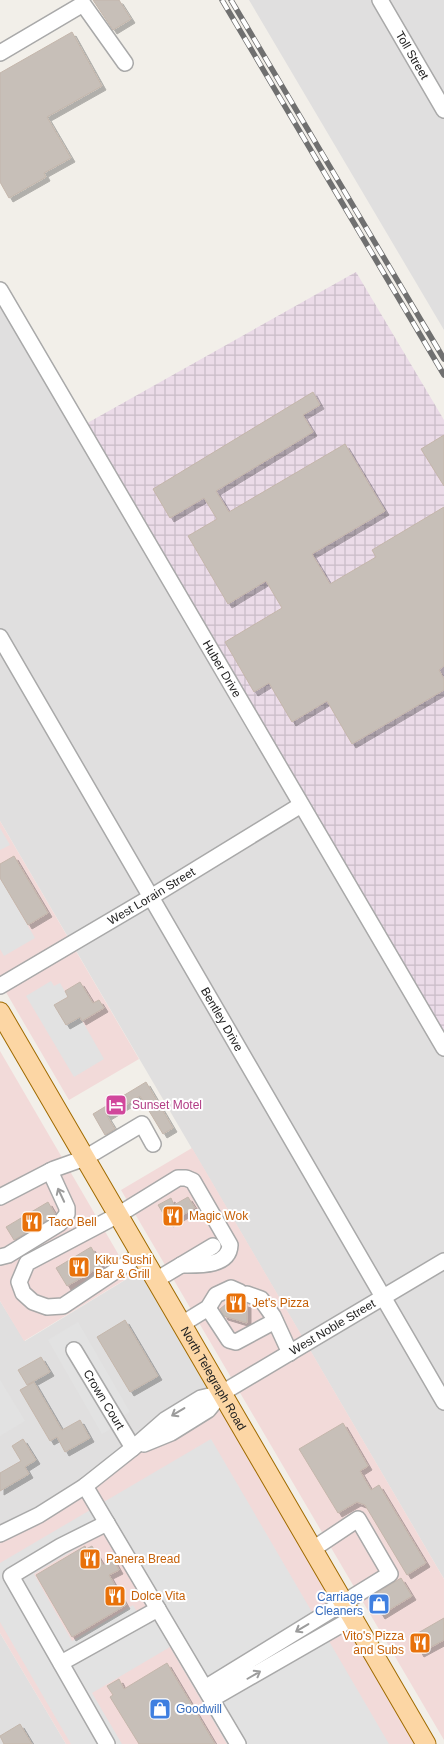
<svg xmlns="http://www.w3.org/2000/svg" width="444" height="1744" viewBox="0 0 444 1744" font-family="Helvetica,sans-serif">
<defs>
<pattern id="industrial-grid" width="8" height="8" patternUnits="userSpaceOnUse" patternTransform="scale(1.25)"><rect width="8" height="8" fill="#ebdbe8"/><path d="M0 4h8M4 0v8" fill="none" stroke="#c9bcc7"/></pattern>
<filter id="shadow"><feDropShadow dx="4" dy="4" stdDeviation="0" flood-color="#0004"/></filter>
</defs>
<rect width="100%" height="100%" fill="#f2efe9"/>
<path fill="#e0dfdf" d="M249 0H444V330Z
M0 286 444 1047V1579L0 821Z
M148 1266 222 1393 0 1534V1301L25 1341Z
M0 1633 66 1744H0Z"/>
<path fill="#f2dad9" d="M0 821 139 1059 69 1100 0 982Z
M0 1051 131 1276 24 1341 0 1301Z
M192 1148 444 1579V1740L121 1190Z
M222 1393 426 1744H66L0 1633V1534Z"/>
<path fill="url(#industrial-grid)" d="M356 272 444 420V1048L82 426Z"/>
<path fill="#e2e2e2" fill-rule="evenodd" d="M0 828 10 845 0 850Z
M0 878 35 938 4 956 0 949Z
M51 981 54 986 60 983 68 997 55 1005 80 1017 104 1059 74 1077 26 996Z
M78 1322 130 1412 121 1417 124 1421 102 1434 48 1340Z
M0 1380 25 1421 0 1436Z
M211 1439 389 1744H227L170 1647 92 1693 122 1744H71L0 1622V1563ZM104 1532 149 1609 139 1615 133 1605 72 1641 34 1574Z"/>
<path fill="#c7bfb8" stroke="#c4b6ab" filter="url(#shadow)" d="M93 0H119L131 19 113 30Z
M72 32 102 86 47 117 71 158 44 173 46 177 9 198 0 182V73Z
M313 392 320 405 303 415 313 432 216 491 229 512 345 444 385 511 312 554 330 584 376 557 372 550 444 507V666L439 670 444 679V690L352 744 327 701 292 722 269 683 254 692 225 642 282 608 266 581 228 604 188 536 217 519 204 498 170 518 153 489Z
M444 435V486L421 449Z
M14 856 48 913 28 925 0 878V864Z
M80 982 93 1003 99 1000 104 1008 82 1021 80 1017 66 1025 54 1005 68 997 65 991Z
M146 1082 173 1128 163 1134 140 1096 107 1116 115 1129 105 1135 93 1114Z
M188 1197 195 1208 169 1223 158 1205 171 1198 174 1205Z
M48 1202 55 1214 54 1216 14 1240 6 1227Z
M91 1247 102 1266 67 1286 56 1268Z
M232 1299 247 1304V1323L224 1316 220 1309Z
M125 1320 158 1376 130 1392 97 1337Z
M41 1357 50 1372 27 1385 18 1370Z
M34 1382 62 1430 80 1420 90 1438 65 1452 57 1437 50 1441 20 1390Z
M343 1423 368 1466 360 1471 371 1490 379 1485 426 1563 407 1575 365 1505 357 1502 338 1513 299 1449Z
M23 1439 36 1460 25 1467 29 1474 0 1491V1473L21 1461 12 1446Z
M85 1546 86 1549 92 1546 103 1565 113 1559 119 1570 109 1575 126 1605 72 1637 36 1575Z
M401 1578 412 1596 381 1615 370 1597Z
M444 1618V1640L420 1653 411 1637Z
M167 1663 215 1744H139L110 1697 113 1695 107 1686 119 1679 124 1689Z
M20 1724 32 1744H4L0 1736Z"/>
<g fill="none" stroke-linecap="round" stroke-linejoin="round">
<g stroke="#a9a9a9" stroke-width="18">
<g id="minor">
<path id="s1" d="M380 0 444 110"/>
<path d="M0 53 83 4 125 63"/>
<path id="s2" d="M0 290 444 1048"/>
<path id="s3" d="M0 637 444 1402"/>
<path id="s4" d="M0 986 151 897 301 805"/>
<path d="M0 1197 54 1169 85 1158 142 1124 153 1144"/>
<path d="M141 1254 63 1306 47 1307 33 1302 23 1293 19 1282 27 1263 118 1215 178 1178H186L193 1181 230 1245C229 1267 198 1265 181 1265"/>
<path d="M0 1257 8 1255 60 1223 67 1214V1208L50 1171"/>
<path d="M156 1280 213 1246"/>
<path d="M247 1294 261 1299 273 1316 290 1353"/>
<path d="M208 1308 229 1340 236 1342 275 1321"/>
<path d="M182 1324 208 1308 216 1295 231 1288 240 1292"/>
<path id="s5" d="M74 1350 133 1448"/>
<path d="M144 1444 171 1433 208 1410 222 1393"/>
<path d="M85 1486 238 1744"/>
<path d="M107 1523 61 1546 11 1576 107 1744"/>
<path id="s6" d="M0 1534 39 1515 85 1486 133 1448 165 1420 201 1398 222 1393 444 1261"/>
<path d="M61 1663 158 1609"/>
<path d="M205 1688 390 1574 358 1519 313 1549"/>
<path d="M212 1699 353 1618"/>
</g>
</g>
<g stroke="#a06b00" stroke-width="21">
<g id="major">
<path id="s7" d="M0 1012 426 1744"/>
</g>
</g>
<use href="#minor" stroke="#fff" stroke-width="15"/>
<use href="#major" stroke="#fcd6a4" stroke-width="19"/>
<g stroke="#707070" stroke-width="5.5">
<path id="rail" d="M222 0 444 375
M231 0 444 359"/>
</g>
<use href="#rail" stroke="#fff" stroke-width="4" stroke-dasharray="11" stroke-linecap="butt"/>
</g>
<defs><path id="oneway-shaft" d="M-6 0H5M1.5-3L5.5 0L1.5 3" fill="none" stroke-width="1.6" stroke-linecap="round" stroke-linejoin="round" transform="scale(1.25)"/></defs>
<g stroke="#9c9c9c">
<use href="#oneway-shaft" transform="translate(61 1195) rotate(-115)"/>
<use href="#oneway-shaft" transform="translate(178 1412) rotate(149)"/>
<use href="#oneway-shaft" transform="translate(302 1628) rotate(149)"/>
<use href="#oneway-shaft" transform="translate(254 1675) rotate(-30)"/>
</g>
<defs>
<g id="hotel-square" transform="scale(1.125)"><rect x="-9" y="-9" width="18" height="18" rx="4" fill="#d1479c" stroke="#fff"/><path d="M-6-4.5h1.5V1H6V5H4.5V3h-9V5H-6ZM-4 0a1.8 1.8 0 1 1 3.6 0ZM.5 0V-2.5h3Q6-2.5 6 0Z" fill="#fff"/></g>
<g id="restaurant-square" transform="scale(1.125)"><rect x="-9" y="-9" width="18" height="18" rx="4" fill="#e8710a" stroke="#fff"/><path d="M-5-6h1v4h1v-4h1v4h1v-4h1v5L-1.5 .5V6h-2V.5L-5-1ZM5-6V6H3V1.5H1.5Q1.5-4 5-6Z" fill="#fff"/></g>
<g id="shop-square" transform="scale(1.125)"><rect x="-9" y="-9" width="18" height="18" rx="4" fill="#3f7fe0" stroke="#fff"/><path d="M-5-2.5h2.3a2.7 3.5 0 0 1 5.4 0H5L5.5 6h-11ZM-1.5-2.5h3a1.5 2.3 0 0 0-3 0Z" fill="#fff"/></g>
</defs>
<g fill-rule="evenodd">
<use href="#hotel-square" x="116" y="1105"/>
<use href="#restaurant-square" x="173" y="1216"/>
<use href="#restaurant-square" x="32" y="1222"/>
<use href="#restaurant-square" x="79" y="1267"/>
<use href="#restaurant-square" x="236" y="1303"/>
<use href="#restaurant-square" x="90" y="1559"/>
<use href="#restaurant-square" x="115" y="1596"/>
<use href="#shop-square" x="379" y="1604"/>
<use href="#restaurant-square" x="420" y="1643"/>
<use href="#shop-square" x="160" y="1709"/>
</g>
<g text-anchor="middle" stroke-width="4" stroke-linejoin="round" paint-order="stroke">
<g font-size="12" fill="#222" stroke="#fff">
<text dy="4" stroke="none"><textPath href="#s1" startOffset="64">Toll Street</textPath></text>
<text dy="4" stroke="none"><textPath href="#s2" startOffset="439">Huber Drive</textPath></text>
<text dy="4" stroke="none"><textPath href="#s4" startOffset="176">West Lorain Street</textPath></text>
<text dy="4" stroke="none"><textPath href="#s3" startOffset="442">Bentley Drive</textPath></text>
<text dy="4" stroke="none"><textPath href="#s6" startOffset="394">West Noble Street</textPath></text>
<text dy="4" stroke="none"><textPath href="#s7" startOffset="424">North Telegraph Road</textPath></text>
<text dy="4" stroke="none"><textPath href="#s5" startOffset="58">Crown Court</textPath></text>
</g>
<g font-size="12" fill="#b23c85" stroke="#fff" text-anchor="start">
<text x="132" y="1109">Sunset Motel</text>
</g>
<g font-size="12" fill="#c56008" stroke="#fff" text-anchor="start">
<text x="189" y="1220">Magic Wok</text>
<text x="48" y="1226">Taco Bell</text>
<text x="95" y="1264">Kiku Sushi<tspan x="95" dy="14">Bar &amp; Grill</tspan></text>
<text x="252" y="1307">Jet's Pizza</text>
<text x="106" y="1563">Panera Bread</text>
<text x="131" y="1600">Dolce Vita</text>
<text x="404" y="1640" text-anchor="end">Vito's Pizza<tspan x="404" dy="14">and Subs</tspan></text>
</g>
<g font-size="12" fill="#366cbe" stroke="#fff" text-anchor="end">
<text x="363" y="1601">Carriage<tspan x="363" dy="14">Cleaners</tspan></text>
<text x="176" y="1713" text-anchor="start">Goodwill</text>
</g>
</g>
</svg>
